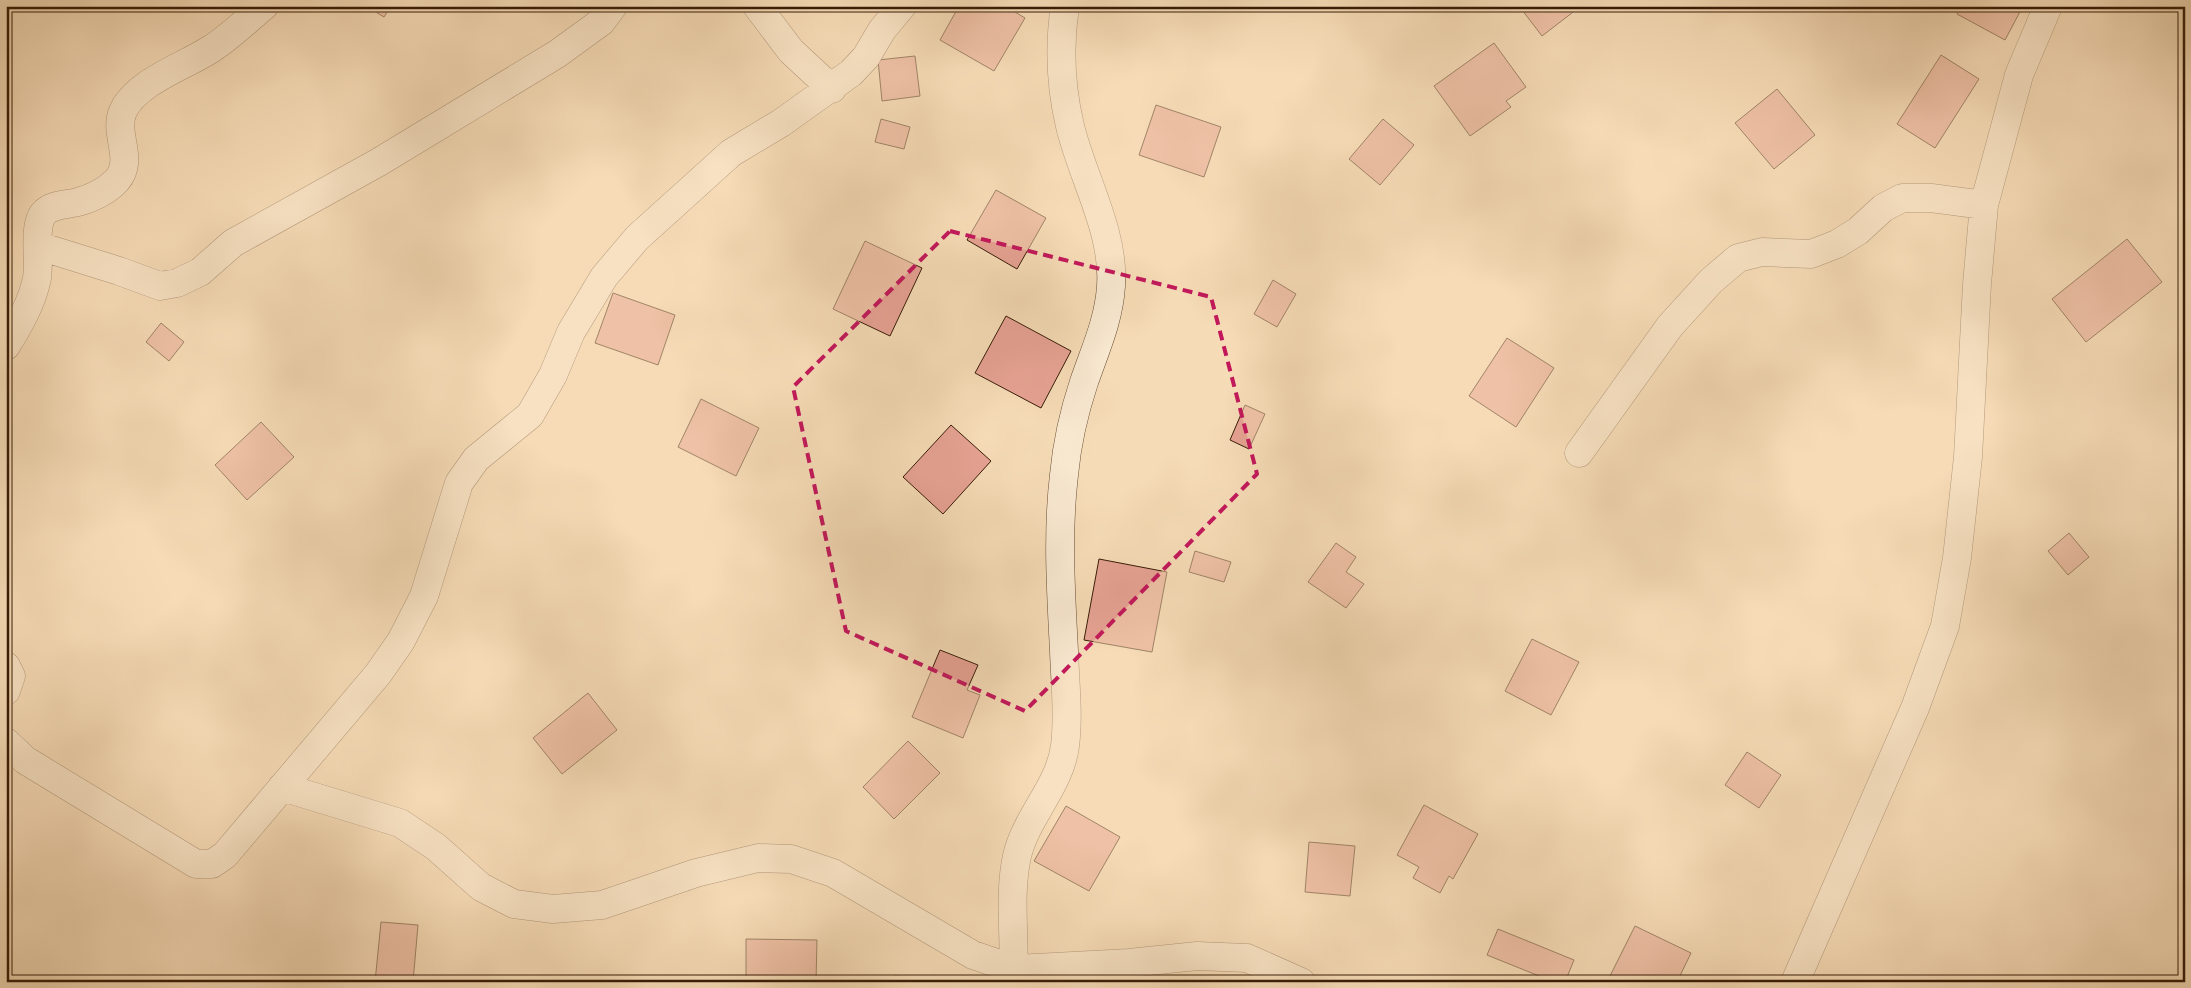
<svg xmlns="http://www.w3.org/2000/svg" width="2191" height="988" viewBox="0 0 2191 988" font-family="'IM FELL Great Primer',serif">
<rect width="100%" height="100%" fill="#f5dbb6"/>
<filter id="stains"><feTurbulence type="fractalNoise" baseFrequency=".004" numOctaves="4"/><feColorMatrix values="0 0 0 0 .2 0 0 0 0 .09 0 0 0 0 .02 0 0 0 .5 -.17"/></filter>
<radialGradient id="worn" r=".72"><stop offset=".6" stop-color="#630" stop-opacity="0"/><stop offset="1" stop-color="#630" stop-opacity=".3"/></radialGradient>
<path fill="#e6a293" stroke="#381c07" d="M366 6H391L384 17Z
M959 6H1005L1025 18 994 71 940 40Z
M1178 6H1189L1185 12Z
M1519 6H1581L1542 36Z
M1962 6H2023L2005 40 1957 14Z
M1494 43 1526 87 1506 101 1511 107 1470 136 1434 86Z
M1941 55 1979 79 1935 148 1897 124Z
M915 56 920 96 882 101 878 60Z
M1777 89 1815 135 1774 169 1735 123Z
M1156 105 1221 127 1204 177 1139 155Z
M881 119 910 127 904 149 875 142Z
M1383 119 1414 145 1380 185 1349 159Z
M996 190 1046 218 1017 269 967 240Z
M2127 239 2162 282 2086 342 2052 299Z
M865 241 922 268 890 336 833 309Z
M1273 280 1296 294 1277 327 1254 314Z
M613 293 675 315 658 365 595 343Z
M1006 316 1071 351 1041 408 975 373Z
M161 323 184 342 169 361 146 342Z
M1507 338 1554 368 1516 427 1469 396Z
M701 399 759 428 736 476 678 447Z
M1245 405 1265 414 1249 449 1230 440Z
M261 422 294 457 247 500 215 465Z
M951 425 991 461 943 514 903 477Z
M2069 533 2089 557 2068 575 2048 551Z
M1336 543 1356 557 1346 572 1364 584 1346 608 1308 582Z
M1195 551 1231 562 1224 582 1189 572Z
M1099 559 1167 572 1152 652 1084 640Z
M1532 639 1579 662 1551 715 1505 691Z
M940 650 978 665 967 690 980 695 963 738 912 717Z
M588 693 617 730 562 774 533 738Z
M908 741 940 773 894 819 863 787Z
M1747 752 1781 775 1759 808 1725 785Z
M1424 805 1478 834 1453 879 1449 876 1440 893 1413 878 1419 867 1397 855Z
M1066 806 1120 837 1089 891 1034 861Z
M1309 842 1355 846 1350 896 1305 892Z
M381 922 418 925 413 982H375Z
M1635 926 1691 953 1677 982H1607Z
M1498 929 1574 960 1565 982H1554L1487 955Z
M746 939 817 940 816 982H746Z
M894 976 942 979V982H894Z"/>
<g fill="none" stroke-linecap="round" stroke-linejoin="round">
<g stroke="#674c33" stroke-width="29">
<path id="minor" d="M757 6 791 51 832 89
M39 246 119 271 160 286 177 283 200 272 233 243 379 162 557 54 601 22 613 6
M6 346C19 325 32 303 37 278 40 261 33 228 43 214 51 204 66 205 78 202 92 198 107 191 117 180 135 159 113 134 123 111 136 82 185 66 211 49 230 37 247 20 264 6
M1579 453 1670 326 1711 281 1738 258 1762 252 1811 254 1837 244 1858 231 1883 208 1902 198H1931L1984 205
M6 666 11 676 6 691
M6 742 25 760 196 864H212L225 855 378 674 401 641 424 596 459 483 476 459 530 415 553 375 571 332 604 277 637 238 731 153 781 123 851 73 866 57 882 30 902 6
M282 787 400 823 436 847 481 887 514 904 553 909 602 905 696 873 758 858 791 859 833 873 973 955 1014 969 1129 963 1197 956 1247 958 1301 982
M1013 982C1016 940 1008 897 1017 856 1026 817 1060 786 1065 746 1069 715 1065 682 1064 651 1061 593 1057 533 1064 475 1067 443 1074 412 1084 382 1095 350 1109 320 1111 286 1115 232 1082 177 1070 126 1061 88 1059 45 1065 6
M1795 982 1915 708 1945 626 1957 558 1968 457 1977 284 1984 205 2019 75 2048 6"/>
</g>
<use href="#minor" stroke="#f8e8d0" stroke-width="28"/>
</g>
<path d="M0 0H2191V988H0ZM950 231 1211 297 1257 474 1025 711 846 631 793 387Z" fill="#f5dbb6" fill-opacity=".55" fill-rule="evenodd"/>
<path fill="none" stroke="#c2185b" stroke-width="4" stroke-dasharray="10 6" stroke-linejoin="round" d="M950 231 1211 297 1257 474 1025 711 846 631 793 387Z"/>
<rect width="2191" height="988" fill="none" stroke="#f5dbb6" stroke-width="25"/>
<rect x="8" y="8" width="2176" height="973" fill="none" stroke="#381c07" stroke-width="2.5"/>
<rect x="12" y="12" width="2166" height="963" fill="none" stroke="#381c07"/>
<rect width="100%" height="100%" filter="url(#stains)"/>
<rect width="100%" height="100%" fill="url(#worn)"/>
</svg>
